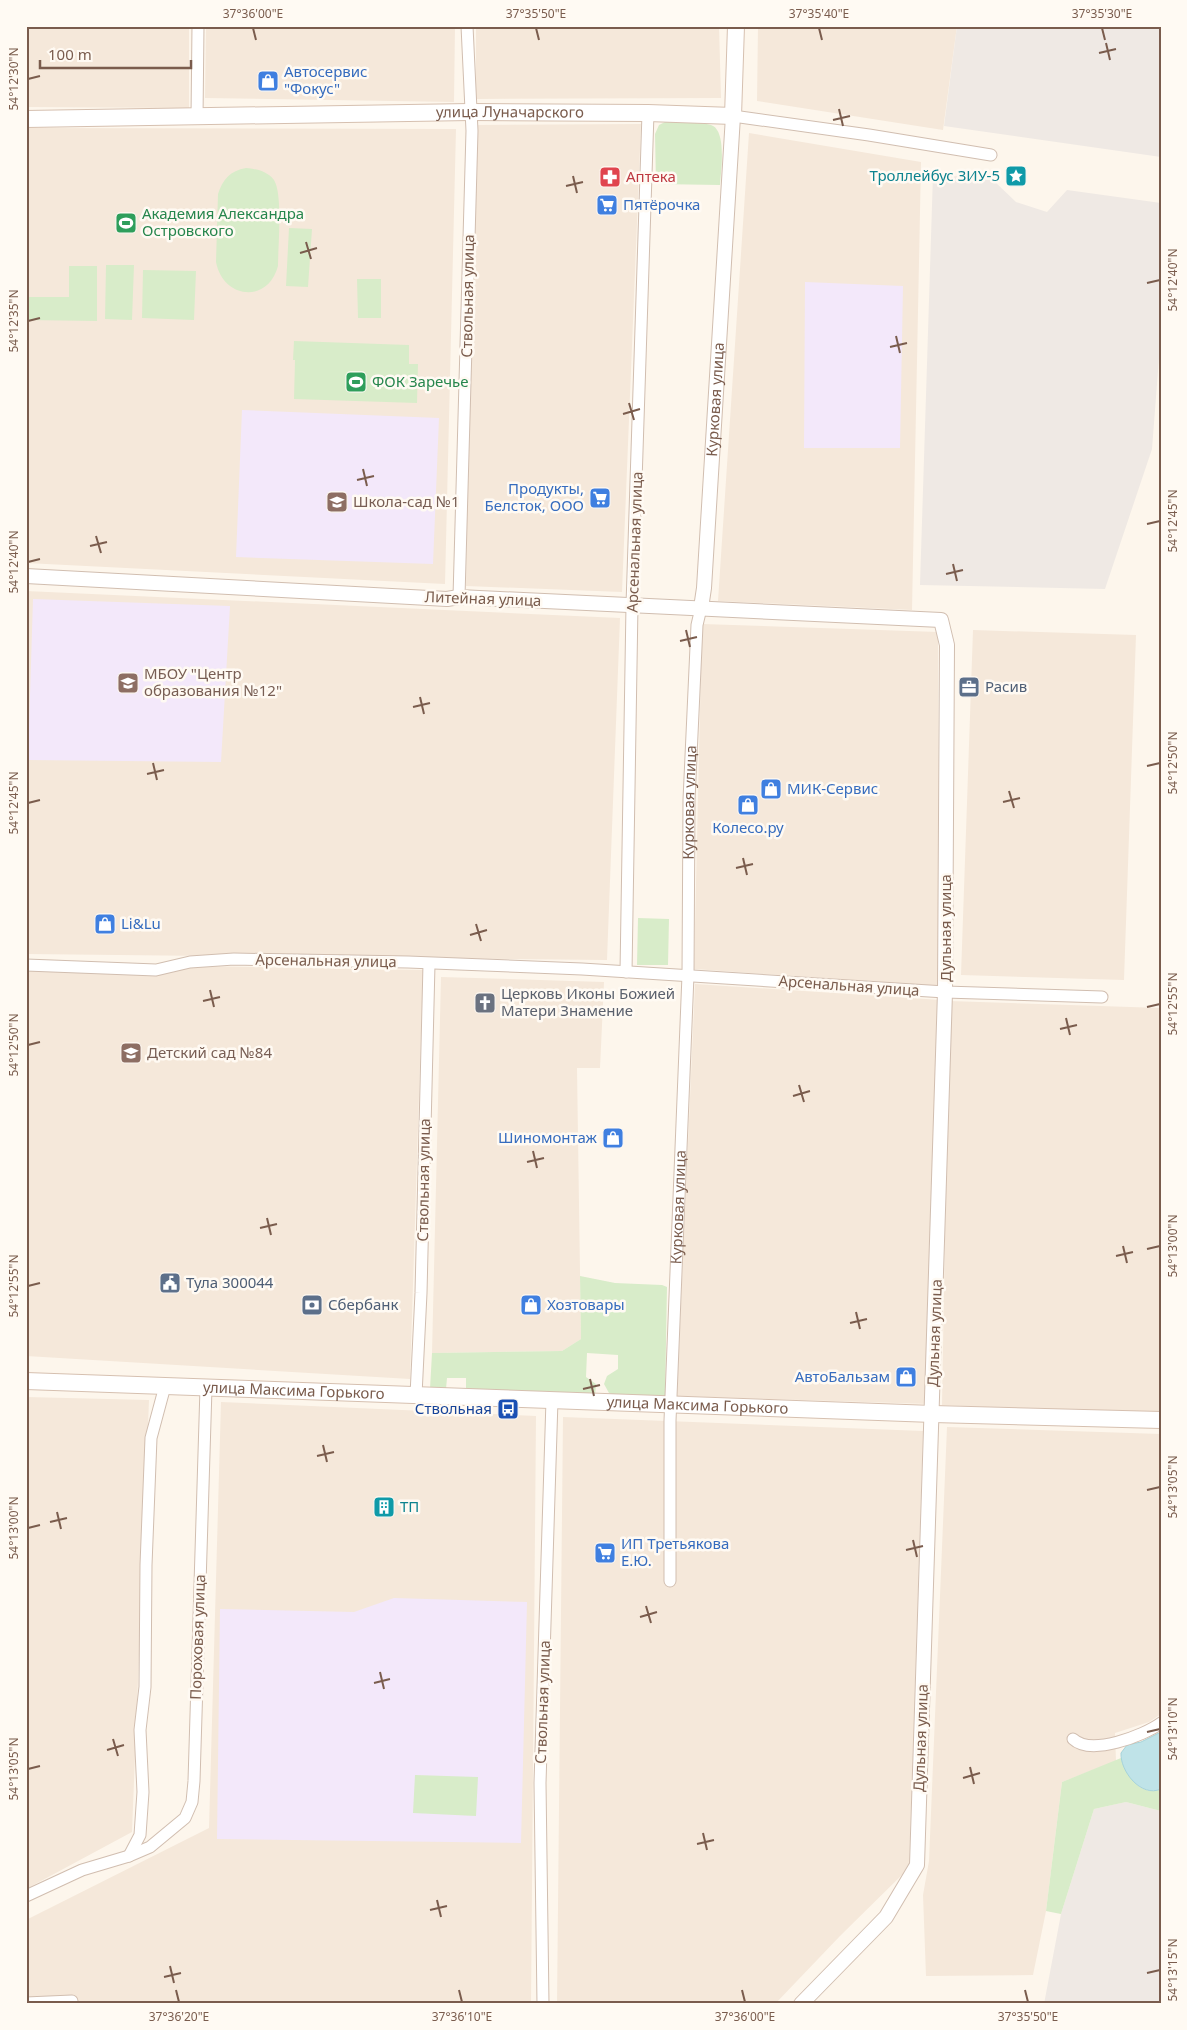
<svg xmlns="http://www.w3.org/2000/svg" width="1187" height="2030" viewBox="0 0 1187 2030" font-family="'Noto Sans',sans-serif">
<rect width="100%" height="100%" fill="#fdf6ec"/>
<path fill="#f5e8da" d="M26 26H189V108L26 107Z
M206 26H455L454 102 205 98Z
M476 26H719L721 98 476 99Z
M758 26H957L943 130 757 101Z
M641 124 622 592 466 586 473 125Z
M26 128 456 129 445 584 26 563Z
M749 133 921 162 912 610 718 601Z
M26 591 620 618 607 960 26 954Z
M702 624 938 632V986L694 969Z
M973 630 1136 635 1124 980 961 975Z
M26 963 423 970 410 1379 26 1356Z
M441 977 604 982 600 1068H577L581 1339 562 1351 432 1353Z
M695 984 941 1000 928 1404 677 1396Z
M949 1001 1161 1008V1415L942 1405Z
M26 1397 149 1400 132 1832 26 1889Z
M221 1402 536 1416 531 2004H26V1920L209 1828Z
M563 1417 923 1431 909 1868 840 1936 775 2004H557Z
M947 1427 1161 1434V1714L1149 1722 1115 1733 1116 1761 1062 1782 1046 1911 1033 1975 926 1976 923 1895 929 1861Z"/>
<path fill="#efe9e4" d="M957 26H1161V157L944 126Z
M933 174 993 180 1016 202 1047 212 1067 190 1161 203V332L1152 449 1105 589 920 585Z
M1126 1802 1161 1811V2004H1044L1061 1914 1094 1809Z"/>
<path fill="#f3e8fa" d="M805 282 903 286 900 448H804Z
M242 410 439 418 433 564 236 557Z
M33 599 230 606 221 762 28 760Z
M394 1598 527 1602 521 1843 217 1839 220 1609 354 1612Z"/>
<path fill="#d8ecc9" d="M667 121C681 122 697 121 711 125 727 130 721 171 720 185L656 184 655 134 659 125Z
M246 168C256 169 267 171 274 180 283 194 278 247 278 266 268 304 223 299 216 262L218 194C223 179 230 171 246 168Z
M289 228 312 229 308 287 286 286Z
M106 265H134L132 320 105 319Z
M69 266H97V321L26 320V297H69Z
M143 270 196 271 194 320 142 318Z
M357 279H381V318H358Z
M294 341 409 345V364H418L417 403 294 399 295 360H293Z
M638 918 669 919 668 965H637Z
M580 1276 615 1283 662 1285 667 1287 665 1397 616 1396 609 1393 604 1384 607 1376 618 1369V1355L587 1353 586 1377 596 1384 595 1397 466 1390V1378H447L446 1389H430L432 1353 562 1351 581 1339Z
M1121 1758C1125 1774 1141 1798 1161 1789V1811L1126 1802 1094 1809 1061 1914 1046 1911 1062 1782Z
M415 1775 478 1777 476 1816 413 1813Z"/>
<path fill="#bfe3e8" stroke="#a5d3da" d="M1161 1732V1789C1141 1798 1120 1771 1121 1753L1127 1745 1141 1742Z"/>
<g fill="none" stroke-linecap="round" stroke-linejoin="round">
<g stroke="#d1beb0" stroke-width="13">
<g id="minor">
<path d="M733 116 869 135 991 155"/>
<path d="M197 118 198 26"/>
<path d="M459 597 472 131 467 26"/>
<path d="M26 965 156 970 190 962 234 959 408 962 582 969 945 992 1102 997"/>
<path d="M626 972 632 605 648 113"/>
<path d="M416 1395 421 1293 429 964"/>
<path id="s1" d="M670 1581V1421L688 975 689 800 697 625 701 608"/>
<path d="M1073 1739C1091 1756 1143 1736 1161 1723"/>
<path d="M129 1856 140 1835 143 1792 140 1730 145 1687 146 1565 151 1438 165 1386"/>
<path d="M26 1896 82 1870 129 1856 150 1847 185 1818 192 1802 194 1781 206 1388"/>
<path d="M26 2003 72 2001"/>
<path d="M543 2004 540 1783 552 1400"/>
</g>
</g>
<g stroke="#d1beb0" stroke-width="16">
<g id="tertiary">
<path d="M26 576 447 599 459 597 941 620 947 645 945 992 917 1865 886 1917 801 2004"/>
<path id="s2" d="M701 608 704 588 733 116"/>
</g>
</g>
<g stroke="#d6c0b0" stroke-width="18">
<g id="secondary">
<path id="s3" d="M26 119 470 112 648 113 733 116 736 26"/>
<path id="s4" d="M26 1381 933 1414 1161 1420"/>
</g>
</g>
<use href="#minor" stroke="#fff" stroke-width="11"/>
<use href="#tertiary" stroke="#fff" stroke-width="14"/>
<use href="#secondary" stroke="#fff" stroke-width="16"/>
</g>
<path fill="none" stroke="#7a5c4d" stroke-width="2" d="M253 28 256 40M536 28 539 40M819 28 822 40M1102 28 1105 40M1106 43 1110 60M1099 53 1116 49M28 79 40 76M839 109 843 126M833 120 850 116M573 176 577 193M566 186 583 182M306 242 311 259M300 253 317 248M1147 283 1160 280M28 321 40 318M896 336 900 353M890 347 907 343M629 403 634 420M623 414 640 409M363 469 367 486M357 480 374 476M1147 524 1160 521M96 536 101 553M90 546 107 542M28 562 40 559M953 564 957 581M946 574 963 570M686 630 690 647M680 641 697 637M420 697 424 714M413 707 430 703M153 763 157 780M1147 766 1160 763M147 774 164 770M1009 791 1014 808M1003 802 1020 798M28 803 40 800M743 858 747 875M736 868 753 864M476 924 481 941M470 935 487 930M210 990 214 1007M203 1001 220 997M1147 1007 1160 1004M1066 1018 1070 1035M1060 1029 1077 1025M28 1045 40 1042M799 1085 804 1102M793 1096 810 1091M533 1151 537 1168M527 1162 544 1158M267 1218 271 1235M260 1228 277 1224M1123 1246 1127 1263M1147 1249 1160 1246M1116 1256 1133 1252M28 1286 40 1283M856 1312 860 1329M850 1323 867 1319M590 1379 594 1396M583 1389 600 1385M323 1445 327 1462M317 1456 334 1452M1147 1490 1160 1487M57 1512 61 1529M50 1522 67 1518M28 1528 40 1525M913 1540 917 1557M906 1550 923 1546M646 1606 651 1623M640 1617 657 1612M380 1672 384 1689M374 1683 390 1679M1147 1732 1160 1729M113 1739 118 1756M107 1750 124 1745M970 1767 974 1784M28 1769 40 1766M963 1778 980 1773M703 1833 707 1850M697 1844 714 1840M437 1900 441 1917M430 1910 447 1906M170 1966 174 1983M1147 1973 1160 1970M164 1977 181 1973M176 1990 179 2002M459 1990 462 2002M742 1990 745 2002M1025 1990 1028 2002"/>
<defs>
<g id="shop-square" transform="scale(1.125)"><rect x="-9" y="-9" width="18" height="18" rx="4" fill="#3f7fe0" stroke="#fffaf3"/><path d="M-5-2.5h2.3a2.7 3.5 0 0 1 5.4 0H5L5.5 6h-11ZM-1.5-2.5h3a1.5 2.3 0 0 0-3 0Z" fill="#fff"/></g>
<g id="sight-square" transform="scale(1.125)"><rect x="-9" y="-9" width="18" height="18" rx="4" fill="#0f9aa8" stroke="#fffaf3"/><path d="M0-6L1.8-2.2L6-1.7L2.9 1.2L3.7 5.4L0 3.3L-3.7 5.4L-2.9 1.2L-6-1.7L-1.8-2.2Z" fill="#fff"/></g>
<g id="pharmacy-square" transform="scale(1.125)"><rect x="-9" y="-9" width="18" height="18" rx="4" fill="#e0444e" stroke="#fffaf3"/><path d="M-2-6h4v4h4v4h-4v4h-4v-4h-4v-4h4Z" fill="#fff"/></g>
<g id="supermarket-square" transform="scale(1.125)"><rect x="-9" y="-9" width="18" height="18" rx="4" fill="#3f7fe0" stroke="#fffaf3"/><path d="M-6-5.5h2.5l.6 2H6L4.5 2H-2.5L-4.4-4H-6ZM-1.5 3.2a1.3 1.3 0 1 0 .1 0ZM3 3.2a1.3 1.3 0 1 0 .1 0Z" fill="#fff"/></g>
<g id="stadium-square" transform="scale(1.125)"><rect x="-9" y="-9" width="18" height="18" rx="4" fill="#2e9e5b" stroke="#fffaf3"/><path d="M0-5a6.5 5 0 1 0 0 10a6.5 5 0 1 0 0-10ZM-3.5-1.8h7v3.6h-7Z" fill="#fff"/></g>
<g id="school-square" transform="scale(1.125)"><rect x="-9" y="-9" width="18" height="18" rx="4" fill="#8d6e63" stroke="#fffaf3"/><path d="M0-5L7-2L0 1L-7-2ZM-4 1L0 2.5L4 1V4Q0 6-4 4Z" fill="#fff"/></g>
<g id="office-square" transform="scale(1.125)"><rect x="-9" y="-9" width="18" height="18" rx="4" fill="#5c6f8a" stroke="#fffaf3"/><path d="M-6-3h4V-5.5h4V-3h4V5H-6ZM-1-4.5V-3h2v-1.5ZM-6 0V1H6V0Z" fill="#fff"/></g>
<g id="church-square" transform="scale(1.125)"><rect x="-9" y="-9" width="18" height="18" rx="4" fill="#6b7280" stroke="#fffaf3"/><path d="M-1.2-6h2.4v3.5h3.3v2.4h-3.3V6h-2.4V-.1h-3.3v-2.4h3.3Z" fill="#fff"/></g>
<g id="civic-square" transform="scale(1.125)"><rect x="-9" y="-9" width="18" height="18" rx="4" fill="#5c6f8a" stroke="#fffaf3"/><path d="M-.6-6.5H3V-4.5H.6V-3L4-1V1h2V6H-6V1h2V-1L-.6-3ZM-1.2 2.5V6h2.4V2.5Z" fill="#fff"/></g>
<g id="bank-square" transform="scale(1.125)"><rect x="-9" y="-9" width="18" height="18" rx="4" fill="#5c6f8a" stroke="#fffaf3"/><path d="M-6-4H6V4H-6ZM0-2.3a2.3 2.3 0 1 0 0 4.6a2.3 2.3 0 1 0 0-4.6Z" fill="#fff"/></g>
<g id="bus-square" transform="scale(1.125)"><rect x="-9" y="-9" width="18" height="18" rx="4" fill="#1a4fb4" stroke="#fffaf3"/><path d="M-5-6H5V4H4V6H2V4H-2V6H-4V4H-5ZM-3.5-4V0h7V-4ZM-3.5 1.2v1.5H-2V1.2ZM2 1.2v1.5H3.5V1.2Z" fill="#fff"/></g>
<g id="building-square" transform="scale(1.125)"><rect x="-9" y="-9" width="18" height="18" rx="4" fill="#0f9aa8" stroke="#fffaf3"/><path d="M-4-6H4V6H1V3H-1V6H-4ZM-2.5-4.3h1.7v1.8h-1.7ZM.8-4.3h1.7v1.8H.8ZM-2.5-1h1.7V.8h-1.7ZM.8-1h1.7V.8H.8Z" fill="#fff"/></g>
</defs>
<g fill-rule="evenodd">
<use href="#shop-square" x="268" y="81"/>
<use href="#sight-square" x="1016" y="176"/>
<use href="#pharmacy-square" x="610" y="177"/>
<use href="#supermarket-square" x="607" y="205"/>
<use href="#stadium-square" x="126" y="223"/>
<use href="#stadium-square" x="356" y="382"/>
<use href="#supermarket-square" x="600" y="498"/>
<use href="#school-square" x="337" y="502"/>
<use href="#school-square" x="128" y="683"/>
<use href="#office-square" x="969" y="687"/>
<use href="#shop-square" x="771" y="789"/>
<use href="#shop-square" x="748" y="805"/>
<use href="#shop-square" x="105" y="924"/>
<use href="#church-square" x="485" y="1003"/>
<use href="#school-square" x="131" y="1053"/>
<use href="#shop-square" x="613" y="1138"/>
<use href="#civic-square" x="170" y="1283"/>
<use href="#bank-square" x="312" y="1305"/>
<use href="#shop-square" x="531" y="1305"/>
<use href="#shop-square" x="906" y="1377"/>
<use href="#bus-square" x="508" y="1409"/>
<use href="#building-square" x="384" y="1507"/>
<use href="#supermarket-square" x="605" y="1553"/>
</g>
<g text-anchor="middle" stroke-width="5" stroke-linejoin="round" paint-order="stroke">
<g font-size="15" fill="#366cbe" stroke="#fffaf3" text-anchor="start">
<text x="284" y="77">Автосервис<tspan x="284" dy="17">"Фокус"</tspan></text>
<text x="623" y="210">Пятёрочка</text>
<text x="584" y="494" text-anchor="end">Продукты,<tspan x="584" dy="17">Белсток, ООО</tspan></text>
<text x="787" y="794">МИК-Сервис</text>
<text x="748" y="833" text-anchor="middle">Колесо.ру</text>
<text x="121" y="929">Li&amp;Lu</text>
<text x="597" y="1143" text-anchor="end">Шиномонтаж</text>
<text x="547" y="1310">Хозтовары</text>
<text x="890" y="1382" text-anchor="end">АвтоБальзам</text>
<text x="621" y="1549">ИП Третьякова<tspan x="621" dy="17">Е.Ю.</tspan></text>
</g>
<g font-size="15" fill="#7a5c4d" stroke="#fffaf3">
<text dy="5" stroke="none"><textPath href="#s3" startOffset="484">улица Луначарского</textPath></text>
<text transform="translate(468 296) rotate(-89)" y="5">Ствольная улица</text>
<text dy="5" stroke="none"><textPath href="#s2" startOffset="209">Курковая улица</textPath></text>
<text transform="translate(635 542) rotate(-88)" y="5">Арсенальная улица</text>
<text transform="translate(483 599) rotate(2)" y="5">Литейная улица</text>
<text dy="5" stroke="none"><textPath href="#s1" startOffset="779">Курковая улица</textPath></text>
<text transform="translate(946 928) rotate(-90)" y="5">Дульная улица</text>
<text transform="translate(326 961) rotate(1)" y="5">Арсенальная улица</text>
<text transform="translate(849 986) rotate(4)" y="5">Арсенальная улица</text>
<text transform="translate(424 1180) rotate(-89)" y="5">Ствольная улица</text>
<text dy="5" stroke="none"><textPath href="#s1" startOffset="374">Курковая улица</textPath></text>
<text transform="translate(935 1333) rotate(-88)" y="5">Дульная улица</text>
<text dy="5" stroke="none"><textPath href="#s4" startOffset="268">улица Максима Горького</textPath></text>
<text dy="5" stroke="none"><textPath href="#s4" startOffset="672">улица Максима Горького</textPath></text>
<text transform="translate(198 1637) rotate(-88)" y="5">Пороховая улица</text>
<text transform="translate(543 1702) rotate(-88)" y="5">Ствольная улица</text>
<text transform="translate(921 1738) rotate(-88)" y="5">Дульная улица</text>
</g>
<g font-size="15" fill="#0d838f" stroke="#fffaf3" text-anchor="end">
<text x="1000" y="181">Троллейбус ЗИУ-5</text>
<text x="400" y="1512" text-anchor="start">ТП</text>
</g>
<g font-size="15" fill="#be3a42" stroke="#fffaf3" text-anchor="start">
<text x="626" y="182">Аптека</text>
</g>
<g font-size="15" fill="#27864d" stroke="#fffaf3" text-anchor="start">
<text x="142" y="219">Академия Александра<tspan x="142" dy="17">Островского</tspan></text>
<text x="372" y="387">ФОК Заречье</text>
</g>
<g font-size="15" fill="#785e54" stroke="#fffaf3" text-anchor="start">
<text x="353" y="507">Школа-сад №1</text>
<text x="144" y="679">МБОУ "Центр<tspan x="144" dy="17">образования №12"</tspan></text>
<text x="147" y="1058">Детский сад №84</text>
</g>
<g font-size="15" fill="#4e5e75" stroke="#fffaf3" text-anchor="start">
<text x="985" y="692">Расив</text>
<text x="186" y="1288">Тула 300044</text>
<text x="328" y="1310">Сбербанк</text>
</g>
<g font-size="15" fill="#5b616d" stroke="#fffaf3" text-anchor="start">
<text x="501" y="999">Церковь Иконы Божией<tspan x="501" dy="17">Матери Знамение</tspan></text>
</g>
<g font-size="15" fill="#164399" stroke="#fffaf3" text-anchor="end">
<text x="492" y="1414">Ствольная</text>
</g>
</g>
<rect width="1187" height="2030" fill="none" stroke="#fffaf3" stroke-width="55"/>
<path d="M40 60v8h151v-8" fill="none" stroke="#7a5c4d" stroke-width="2.5"/>
<text x="48" y="60" font-size="15" fill="#7a5c4d" stroke="#fffaf3" stroke-width="4" paint-order="stroke">100 m</text>
<rect x="28" y="28" width="1132" height="1974" fill="none" stroke="#7a5c4d" stroke-width="2"/>
<g font-size="12" text-anchor="middle" fill="#7a5c4d">
<text x="253" y="18">37°36'00"E</text>
<text x="536" y="18">37°35'50"E</text>
<text x="819" y="18">37°35'40"E</text>
<text x="1102" y="18">37°35'30"E</text>
<text transform="translate(14 79) rotate(-90)" y="4">54°12'30"N</text>
<text transform="translate(1173 280) rotate(-90)" y="4">54°12'40"N</text>
<text transform="translate(14 321) rotate(-90)" y="4">54°12'35"N</text>
<text transform="translate(1173 521) rotate(-90)" y="4">54°12'45"N</text>
<text transform="translate(14 562) rotate(-90)" y="4">54°12'40"N</text>
<text transform="translate(1173 763) rotate(-90)" y="4">54°12'50"N</text>
<text transform="translate(14 803) rotate(-90)" y="4">54°12'45"N</text>
<text transform="translate(1173 1004) rotate(-90)" y="4">54°12'55"N</text>
<text transform="translate(14 1045) rotate(-90)" y="4">54°12'50"N</text>
<text transform="translate(1173 1246) rotate(-90)" y="4">54°13'00"N</text>
<text transform="translate(14 1286) rotate(-90)" y="4">54°12'55"N</text>
<text transform="translate(1173 1487) rotate(-90)" y="4">54°13'05"N</text>
<text transform="translate(14 1528) rotate(-90)" y="4">54°13'00"N</text>
<text transform="translate(1173 1729) rotate(-90)" y="4">54°13'10"N</text>
<text transform="translate(14 1769) rotate(-90)" y="4">54°13'05"N</text>
<text transform="translate(1173 1970) rotate(-90)" y="4">54°13'15"N</text>
<text x="179" y="2021">37°36'20"E</text>
<text x="462" y="2021">37°36'10"E</text>
<text x="745" y="2021">37°36'00"E</text>
<text x="1028" y="2021">37°35'50"E</text>
</g>
</svg>
